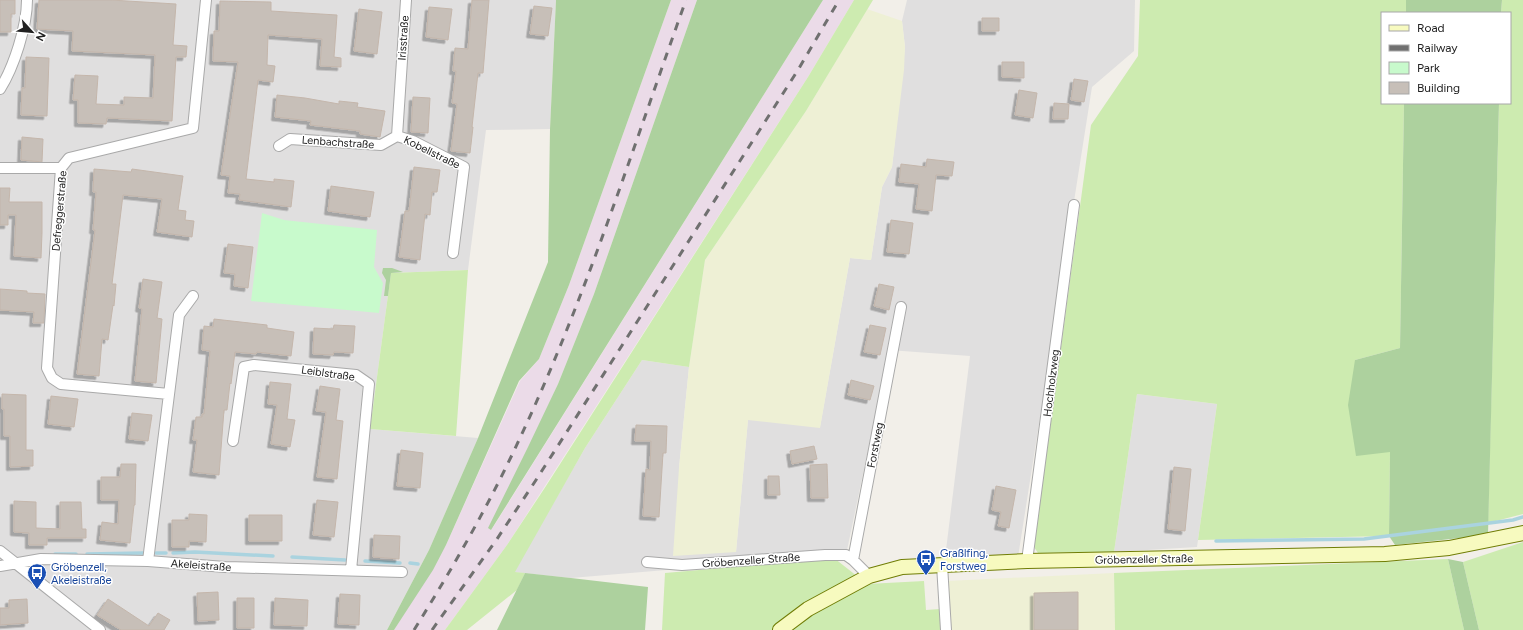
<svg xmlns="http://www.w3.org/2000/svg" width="1523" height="630" viewBox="0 0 1523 630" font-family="Figtree,sans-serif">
<defs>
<filter id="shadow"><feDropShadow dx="-3.5" dy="3.5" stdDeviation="0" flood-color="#0004"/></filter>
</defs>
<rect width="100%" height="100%" fill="#f2efe9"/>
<path fill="#e0dfdf" d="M0 0H556L550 129 486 130 468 270 391 273 370 429 478 438 429 550 387 630H0Z
M907 0H1135L1134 51 1092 87 1018 557 945 558 970 356 889 350 846 555 571 578 514 572 585 448 642 360 689 367 679 468 736 552 748 419 820 427 850 258 871 260 882 187 892 167 905 47 902 21Z
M1137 394 1217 404 1197 547 1114 552Z"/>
<path fill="#ebdbe8" d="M671 0H697L594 294 558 384 492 529 823 0H854L808 77 507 545 445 630H394L446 545 520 381 539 359 569 285Z"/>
<path fill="#eef0d5" d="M867 9 902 21 905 47 904 70 892 167 882 187 871 260 850 258 820 428 748 420 736 552 673 556 679 468 689 367 705 260 806 111Z
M1114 573 1115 630H951L947 581Z"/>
<path fill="#cdebb0" d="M854 0H873L806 111 705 260 689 367 642 360 585 448 515 572 525 573 517 590 467 630H445L507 545 546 486 808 77Z
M1140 0H1406V13H1382V103H1404L1400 348 1355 360 1390 452 1389 536 1198 540 1217 404 1137 394 1114 552 1038 553 1034 547 1091 125 1138 56Z
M1502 0H1523V514L1488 523 1499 103H1510V13H1501Z
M468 270 456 436 370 429 391 273Z
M1523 542V630H1479L1463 562Z
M834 558 867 584 924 581 926 610 940 609 941 630H662L665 573Z
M1448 559 1464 630H1115L1114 573Z"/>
<path fill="#add19e" d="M556 0H671L569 285 539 359 519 381 446 545 433 570 394 630H387L429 550 478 438 548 262 550 129Z
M697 0H823L491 530 488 528 528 447 558 384 594 294Z
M1406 0H1502L1501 13H1406Z
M1404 103H1499L1488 535 1395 545 1389 536 1390 452 1356 456 1348 405 1355 360 1400 348Z
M383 268H392L403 272 391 273 388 296H384L386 280 382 273Z
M1448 559 1463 562 1479 630H1464Z
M525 573 571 578 648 587 645 630H497Z"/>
<path fill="#c8facc" d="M262 213 284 220 377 230 374 267 383 283 379 313 251 301Z"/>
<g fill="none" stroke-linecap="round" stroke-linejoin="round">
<path stroke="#aad3df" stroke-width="3.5" d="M1216 541 1364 539 1513 520 1523 517
M156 553H166
M173 553 195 552 273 556
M55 554H76
M87 554 143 553
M292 557 345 560
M365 561 400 563
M410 563 418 564"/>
</g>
<path fill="#c7bfb8" stroke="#c4b6ab" filter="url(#shadow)" d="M0 0H15V14H11V32H0Z
M39 0H111L176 4 173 45 187 46 186 57H176L172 121 107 118 106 124 78 123V100H73L75 75 98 76 96 104 124 105V97L153 98 155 55 72 51 73 31 37 29Z
M472 0H489L483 73H478L472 127H473L470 153 451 151 457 104 452 103 456 71H453L455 48 468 49Z
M220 1 271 2V11L337 15 334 57 341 58V67L320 66 322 39 268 35 267 65 275 66 273 82 258 80 246 179 274 182V179L294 181 291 207 239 200 240 194 228 193 230 176 221 175 238 62 213 61 214 31H219Z
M534 6 552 8 548 36 530 34Z
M429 7 452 9 448 40 426 37Z
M359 9 382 12 377 54 354 51Z
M982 18H999V31H982Z
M26 57 49 58 47 116 21 115 22 88H25Z
M1002 62H1024V78L1002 77Z
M1074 79 1088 81 1084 102 1071 100Z
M1019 90 1037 93 1033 118 1015 115Z
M277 95 305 98 339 104V101L358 103 357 107 385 111 380 137 360 134V131L310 125 311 121 275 117Z
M413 97 430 98 428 133 411 132Z
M1054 103 1069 104 1068 119H1053Z
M22 137 43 139 42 162 21 160Z
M927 159 954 162 952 176 936 175 932 211 916 209 919 184 899 182 901 164 926 167Z
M414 167 440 170 437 192H432L430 215 425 214 420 260 399 257 405 211H409Z
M94 169 131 172 132 169 183 176 178 210 186 211 185 220 194 221 192 237 157 232 162 199 123 195 112 284H116L114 306 113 305 108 340 102 339 99 376 77 374 95 230H93L96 192H93Z
M331 186 374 192 370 217 328 211Z
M0 188H10L9 202H42V233L41 258 14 256 16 215H8V225H0Z
M891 220 913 223 909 254 887 252Z
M228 244 253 247 248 288 234 286 235 274 224 273Z
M143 279 162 282 157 318 162 319 156 383 135 381 142 309 139 308Z
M879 284 894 287 889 310 874 306Z
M0 289 27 291V293L45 294 44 323H33L34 312 0 310Z
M214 319 267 325V328L294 332 291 356 257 352 256 354 235 352 231 384 230 383 227 410H224L219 475 193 472 197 440H193L196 417H202V414H204L210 351 202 350 204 326 213 327Z
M334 325 355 326 353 353 334 352 333 355 313 354 314 328 333 329Z
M870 325 886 328 880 355 864 352Z
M851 380 874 386 870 400 848 395Z
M270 382 291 384 287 419 295 420 290 447 271 444 277 405 268 404Z
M320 386 340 389 336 420 343 421 337 479 317 477 326 412 316 411Z
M2 394 26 395V450H33V466L10 467V436H4V409H2Z
M51 396 78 399 74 427 48 424Z
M132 413 152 415 148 441 129 439Z
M636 425 667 426 666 453H663L659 517 643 516 646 469 650 470 651 441H635Z
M814 446 817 459 792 464 790 451Z
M401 450 423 453 420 488 397 486Z
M121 464H136L135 505H134L130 543 100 540 102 522 118 524 119 500H101V477H120Z
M827 464 828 498H811L810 465Z
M1174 467 1191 469 1185 531 1168 529Z
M768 476H779L780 495H768Z
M996 486 1016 490 1009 528 998 526 1001 512 992 510Z
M317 500 338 502 334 537 313 535Z
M14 501 36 502V528L60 529V502H81L82 529H86V538H47V545H29V533L14 532Z
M189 514 207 515 206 542 189 541V547H172V520H189Z
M249 515H282V541H249Z
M374 535 400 536 399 559 373 557Z
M218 592 219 620 198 621 197 593Z
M1078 592V630H1034V593Z
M340 594 360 595 359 625 338 624Z
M237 598H254V628H237Z
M275 598 308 600 307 626 274 625Z
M27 599 28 623 0 625V608H9V600Z
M108 599 149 626 158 613 170 620 164 630H121L97 615Z"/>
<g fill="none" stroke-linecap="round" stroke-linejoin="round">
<g stroke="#a9a9a9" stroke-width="12">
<path id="street" d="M406 0 397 136 413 141 464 167 453 253
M0 89C14 67 27 26 27 0
M279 146 290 139 381 145 397 136
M0 168H61
M169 394 61 384 52 378 47 368 61 168 69 158 193 128 206 0
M233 441 244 367 254 365 356 375 369 384 351 570
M0 551 100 630
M148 561 179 315 193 296
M1027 561 1074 205
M647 562 682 565 825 555H846L853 560
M942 565 946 630
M0 566 41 559 148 561 225 567 402 572
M869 576 853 560 901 307"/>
</g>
<g stroke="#707d05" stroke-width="16">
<path id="secondary" d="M780 630 808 609 869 576 902 567 1027 561 1385 554 1449 548 1523 533"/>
</g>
<use href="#street" stroke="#fff" stroke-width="10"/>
<use href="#secondary" stroke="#f7fabf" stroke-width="14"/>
<path stroke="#707070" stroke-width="3" stroke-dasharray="8 8" stroke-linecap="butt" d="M414 630C452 569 489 505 519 440 586 298 633 147 686 0
M432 630 497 539 536 480 798 70 839 0"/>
</g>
<defs>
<g id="bus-pin" transform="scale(1)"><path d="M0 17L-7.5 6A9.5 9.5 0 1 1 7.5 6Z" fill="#1a4fb4" stroke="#fff"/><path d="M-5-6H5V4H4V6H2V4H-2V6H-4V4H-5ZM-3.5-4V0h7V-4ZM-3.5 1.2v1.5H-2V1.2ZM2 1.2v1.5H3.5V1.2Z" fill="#fff"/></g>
</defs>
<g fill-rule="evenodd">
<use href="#bus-pin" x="926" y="559"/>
<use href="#bus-pin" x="37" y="573"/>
</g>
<g text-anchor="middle" stroke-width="3" stroke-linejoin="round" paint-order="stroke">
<g font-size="11" fill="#222" stroke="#fff">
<text transform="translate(403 38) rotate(-86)" y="4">Irisstraße</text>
<text transform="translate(338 142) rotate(4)" y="4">Lenbachstraße</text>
<text transform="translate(432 152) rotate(26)" y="4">Kobellstraße</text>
<text transform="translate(59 211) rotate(-85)" y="4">Defreggerstraße</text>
<text transform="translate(328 373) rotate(8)" y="4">Leiblstraße</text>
<text transform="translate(1051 383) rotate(-83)" y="4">Hochholzweg</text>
<text transform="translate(875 445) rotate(-79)" y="4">Forstweg</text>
<text transform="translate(1144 559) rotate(-1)" y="4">Gröbenzeller Straße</text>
<text transform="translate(751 560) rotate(-4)" y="4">Gröbenzeller Straße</text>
<text transform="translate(201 565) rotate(4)" y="4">Akeleistraße</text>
</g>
<g font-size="11" fill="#164399" stroke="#fff" text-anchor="start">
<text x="940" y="557">Graßlfing,<tspan x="940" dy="13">Forstweg</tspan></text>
<text x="51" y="571">Gröbenzell,<tspan x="51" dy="13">Akeleistraße</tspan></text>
</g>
</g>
<rect x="1381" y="12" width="130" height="92" fill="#ffffff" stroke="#a7a7a7"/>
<rect x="1389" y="25" width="20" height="6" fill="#f7fabf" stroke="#a7a7a7"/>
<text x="1417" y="32" font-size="12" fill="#222222">Road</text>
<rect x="1389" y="45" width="20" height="6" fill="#707070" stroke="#a7a7a7"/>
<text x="1417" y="52" font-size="12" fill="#222222">Railway</text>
<rect x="1389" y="62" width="20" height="12" fill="#c8facc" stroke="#a7a7a7"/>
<text x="1417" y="72" font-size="12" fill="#222222">Park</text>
<rect x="1389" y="82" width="20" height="12" fill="#c7bfb8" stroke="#a7a7a7"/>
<text x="1417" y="92" font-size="12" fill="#222222">Building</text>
<g transform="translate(32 32) rotate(117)" stroke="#ffffff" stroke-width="3" paint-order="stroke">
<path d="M0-3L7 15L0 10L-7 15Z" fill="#222222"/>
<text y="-6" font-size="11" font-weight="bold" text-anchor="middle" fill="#222222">N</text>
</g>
</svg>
